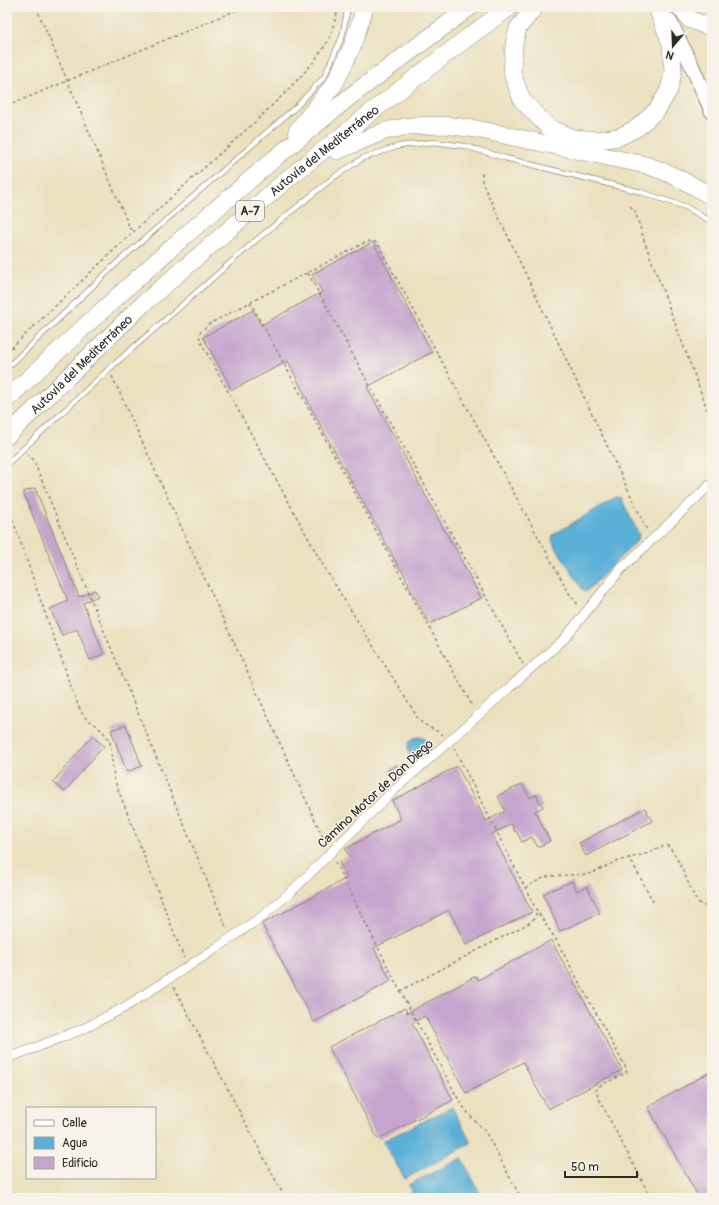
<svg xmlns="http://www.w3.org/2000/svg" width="719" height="1205" viewBox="0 0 719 1205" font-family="Pangolin,sans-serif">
<rect width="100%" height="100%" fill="#f7f3e8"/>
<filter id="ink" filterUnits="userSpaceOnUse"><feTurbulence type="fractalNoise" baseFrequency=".025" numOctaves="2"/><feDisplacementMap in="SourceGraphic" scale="8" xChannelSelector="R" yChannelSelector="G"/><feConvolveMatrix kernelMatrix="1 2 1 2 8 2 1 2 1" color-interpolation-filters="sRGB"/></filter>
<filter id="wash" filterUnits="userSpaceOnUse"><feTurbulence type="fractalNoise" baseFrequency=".012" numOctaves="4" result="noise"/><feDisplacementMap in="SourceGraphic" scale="16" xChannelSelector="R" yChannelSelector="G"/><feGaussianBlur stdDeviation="0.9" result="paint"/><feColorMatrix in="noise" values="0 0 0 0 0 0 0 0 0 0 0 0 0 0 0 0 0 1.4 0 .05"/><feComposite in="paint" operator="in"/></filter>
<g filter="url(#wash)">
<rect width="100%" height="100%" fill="#ebe1bf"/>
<path fill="#5cb0d8" stroke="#446e82" d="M616 497 621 498 639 535 637 541 587 591 583 590 552 541 553 535Z
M408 748a11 11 0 1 1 22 0a11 11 0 1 1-22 0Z
M452 1107 471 1143 405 1179 383 1141Z
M462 1158 482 1198H415L408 1185Z"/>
<g id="blocks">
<path fill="#c5a5cd" d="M373 242 432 352 367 387 452 544H453L460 556H459L481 598 430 624 408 585 409 584 401 569H400L316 417 288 361 232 390 203 337 253 310 261 325 322 292 312 274Z
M35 488 79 597 95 590 98 596 83 603 104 654 90 660 77 629 62 635 50 609 68 601 23 492Z
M126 725 142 766 127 772 111 730Z
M92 736 104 746 64 792 53 782Z
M397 765 403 774 395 781 388 770Z
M457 766 486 821 505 811 498 796 522 784 530 798 536 795 543 807 535 811 550 841 538 847 532 837 522 842 516 831 515 832 511 824 492 834 532 912 466 945 449 910 374 948 391 981 314 1022 262 924 347 878 339 862 349 856 345 849 401 819 392 801Z
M645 808 652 821 586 856 579 843Z
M572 881 577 891 587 886 600 913 560 931 543 894Z
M551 940 622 1070 548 1109 523 1062 466 1093 425 1016 412 1023 453 1100 378 1139 329 1047 405 1008 407 1013 476 976 478 980Z
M712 1071V1198H699L648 1107Z"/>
</g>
</g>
<g filter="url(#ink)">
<use href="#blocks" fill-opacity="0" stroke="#8b8675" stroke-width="1"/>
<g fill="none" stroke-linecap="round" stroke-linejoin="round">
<g stroke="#8b8675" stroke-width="6">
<path id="service" d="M7 368 118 262 297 106 324 77 342 37 348 7
M7 464 109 369 255 241 334 177 363 158 399 146 433 142 465 146 505 158 641 192 686 207 712 222"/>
</g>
<g stroke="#8b8675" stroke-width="10">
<path id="minor" d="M7 1058 32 1049 85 1028 125 1007 218 947 264 915 293 890 391 793 564 639 621 569 712 483"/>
</g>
<g stroke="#8b8675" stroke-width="16">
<path id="primary" d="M669 20 691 64 712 112"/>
</g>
<g stroke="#8b8675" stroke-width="18">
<g id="motorway">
<path d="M535 7 518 28 514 44 512 73 522 100 548 127 573 138 598 140 619 137 637 128 657 110 669 90 673 72 671 44 657 7"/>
<path d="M680 7 689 19 712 28"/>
<path d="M297 131 335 83 352 47 365 7"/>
<path d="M337 151 385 131 409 126 445 125 476 129 646 165C671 173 690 183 712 197"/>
<path d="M7 399 85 326 172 247 274 159 352 95 470 7"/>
<path id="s1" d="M7 436 143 304 285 181 370 113 467 38 510 7"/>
</g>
</g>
<path stroke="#8b8675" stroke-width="1.5" stroke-dasharray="3 3" stroke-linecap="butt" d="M36 7 132 233
M7 106 244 7
M482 173V182L648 532
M630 206 635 211 645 243 712 422
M308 273 523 664
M250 302 473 707
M7 352 132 233 256 121 287 91 312 64 329 40 339 7
M112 376 326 844
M27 454 33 459 227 929
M7 503 52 633 63 662 69 682 78 705 84 717 96 725 106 735 110 741 114 779 184 958
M443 735C435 729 426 727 419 720L324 567 202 344 199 336 201 331 209 324 364 243C369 241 372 240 377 243L570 595 579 606
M454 748 537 911 555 938 627 1070 626 1073 597 1087 596 1092 599 1099 651 1198
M629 857 654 903
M335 862 400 991 461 1104 473 1119 485 1131 521 1198
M525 888 541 879 550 876 590 874 617 861 649 853 666 845C676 849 690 889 696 900 701 905 705 907 712 907
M174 987 285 1198
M400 991 531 922 535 917 537 911"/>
<use href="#service" stroke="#fff" stroke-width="4.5"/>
<use href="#minor" stroke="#fff" stroke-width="9"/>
<use href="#primary" stroke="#fff" stroke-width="14"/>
<use href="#motorway" stroke="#fff" stroke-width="17"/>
</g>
</g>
<g text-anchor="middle" stroke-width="3" stroke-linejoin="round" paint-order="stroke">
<rect fill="#f7f3e8" stroke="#686764" stroke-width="1" x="236" y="201" width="28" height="20" rx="3"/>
<g font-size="12" font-weight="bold" fill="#2b2b2b">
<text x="250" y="215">A-7</text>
</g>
<g font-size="13" fill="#2b2b2b" stroke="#f7f3e8">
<text dy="5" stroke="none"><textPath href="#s1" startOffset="427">Autovía del Mediterráneo</textPath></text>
<text dy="5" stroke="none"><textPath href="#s1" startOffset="103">Autovía del Mediterráneo</textPath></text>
<text transform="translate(375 793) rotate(-43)" y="5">Camino Motor de Don Diego</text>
</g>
</g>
<rect width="719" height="1205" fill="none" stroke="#f7f3e8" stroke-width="24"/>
<rect x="26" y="1107" width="130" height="72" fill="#f7f3e8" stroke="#a5a39c"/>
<rect x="34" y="1120" width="20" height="6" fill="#ffffff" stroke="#a5a39c"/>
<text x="62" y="1127" font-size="12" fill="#2b2b2b">Calle</text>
<rect x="34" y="1137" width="20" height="12" fill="#5cb0d8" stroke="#a5a39c"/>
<text x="62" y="1147" font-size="12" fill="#2b2b2b">Agua</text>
<rect x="34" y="1157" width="20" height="12" fill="#c5a5cd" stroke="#a5a39c"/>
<text x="62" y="1167" font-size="12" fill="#2b2b2b">Edificio</text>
<g transform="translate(673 46) rotate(199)" stroke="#f7f3e8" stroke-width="3" paint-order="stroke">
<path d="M0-3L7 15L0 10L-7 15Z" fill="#2b2b2b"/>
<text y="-6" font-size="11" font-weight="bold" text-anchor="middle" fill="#2b2b2b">N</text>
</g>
<path d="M565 1171v6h72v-6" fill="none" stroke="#2b2b2b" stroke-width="2"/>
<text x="571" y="1171" font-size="12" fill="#2b2b2b" stroke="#f7f3e8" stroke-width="3" paint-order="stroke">50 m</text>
</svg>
